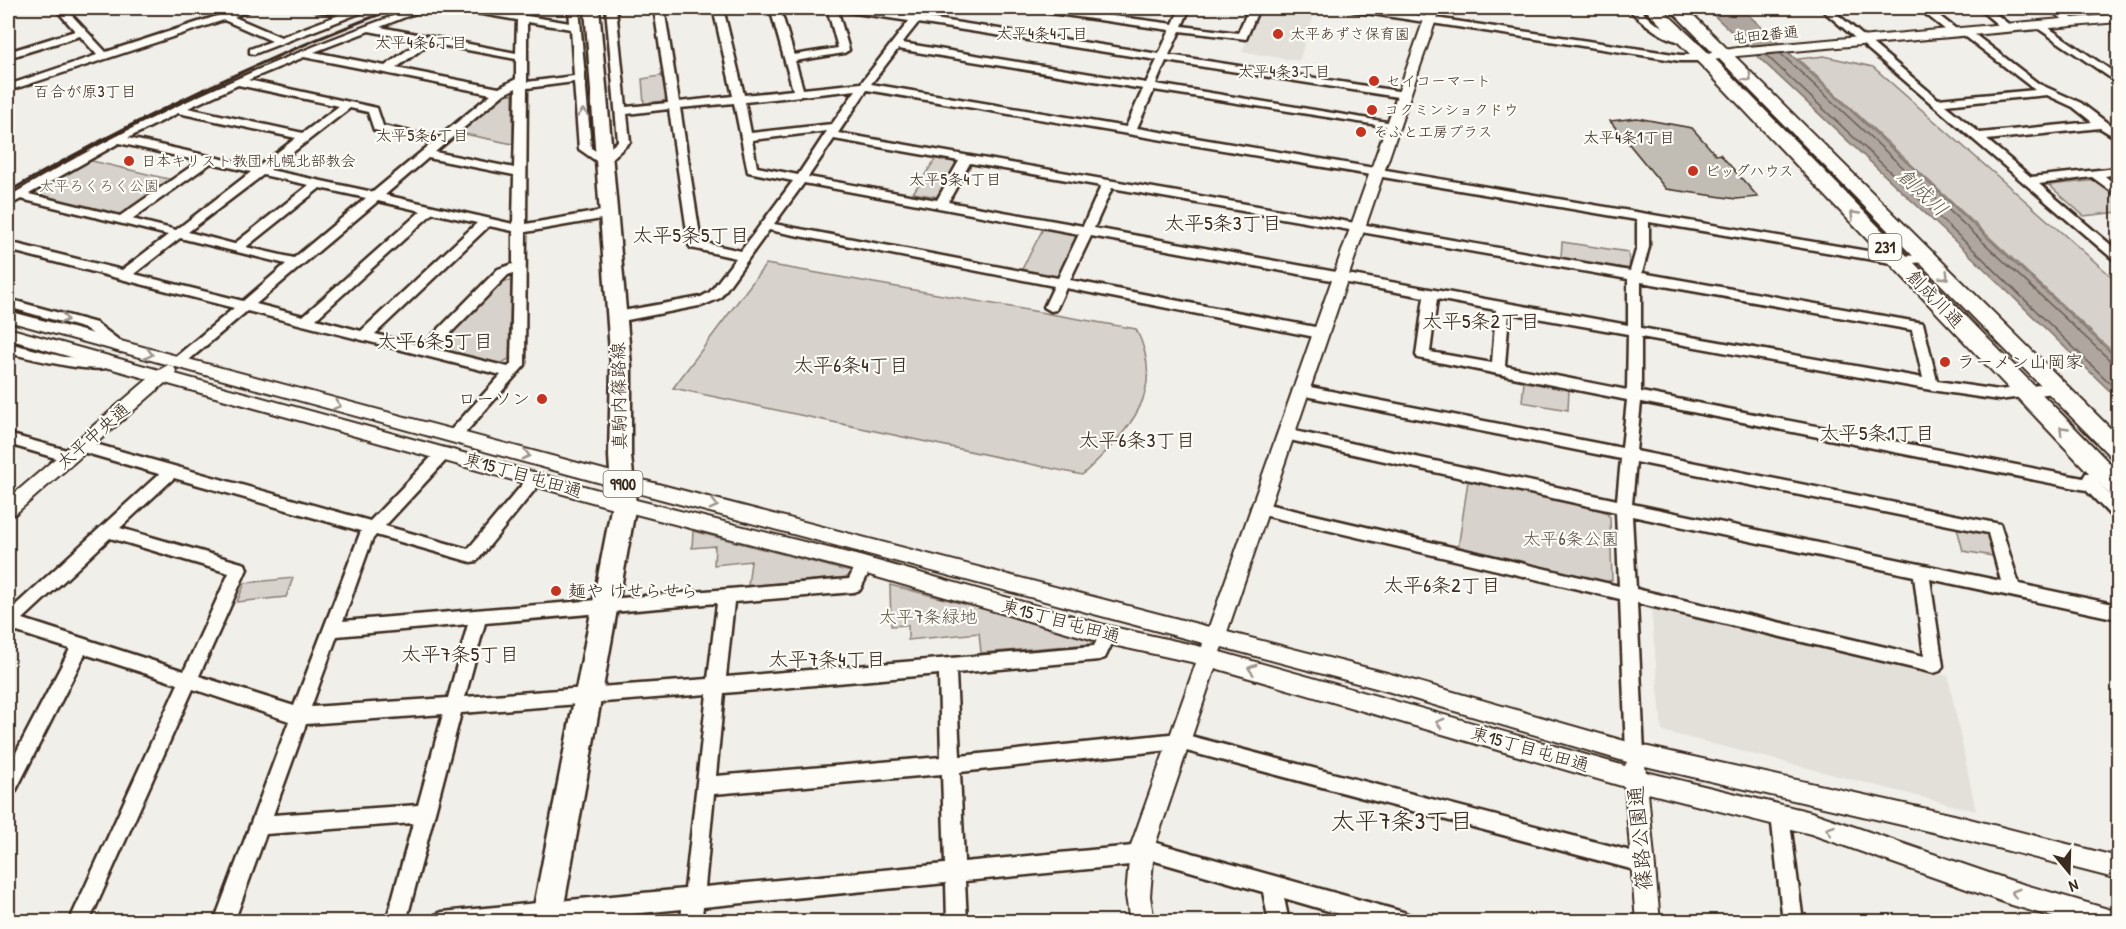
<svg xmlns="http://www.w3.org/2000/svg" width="2126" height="929" viewBox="0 0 2126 929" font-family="'Patrick Hand','Klee One',sans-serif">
<rect width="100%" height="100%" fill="#f1efea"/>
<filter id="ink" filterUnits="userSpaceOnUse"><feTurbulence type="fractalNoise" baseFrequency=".0167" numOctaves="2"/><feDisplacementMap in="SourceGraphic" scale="12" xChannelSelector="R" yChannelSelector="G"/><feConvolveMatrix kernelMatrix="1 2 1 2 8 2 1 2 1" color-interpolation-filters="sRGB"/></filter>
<g filter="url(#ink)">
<path fill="#e3e0da" d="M1259 8 1314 15 1299 61 1242 52Z
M1651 609 1948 676 1976 811 1662 731Z"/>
<path fill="#d7d2cc" stroke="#897e75" stroke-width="1.5" d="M1824 56 1873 67 2118 282V357L1798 59Z
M665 75 668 100 644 104 642 79Z
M505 94H513V144L460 133Z
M936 158 960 163 939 197 913 193Z
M88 160 173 180 127 213 120 214 33 194Z
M2098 180 2118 197V212L2084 216 2049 185Z
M1045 225 1086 232 1062 283 1019 275Z
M1562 242 1628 252 1630 269 1561 258Z
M766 264 1136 329C1169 394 1126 433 1082 475L673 388Z
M502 281H511L509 359 500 364 439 349V345Z
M1524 382 1569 389 1568 410 1522 402Z
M1468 481 1604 511 1610 517 1612 580 1606 582 1458 549Z
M1956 524 1991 531 1999 557 1963 551Z
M693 531 851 572 849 577 748 586 751 561 714 565 715 546 692 548Z
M293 578 286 597 237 602 245 583Z
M890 585 1093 637 1091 644 981 653 979 633 908 640V625L891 626Z"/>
<path fill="#aea69f" stroke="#80746b" stroke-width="1.5" d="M1706 8H1741L2118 359V399L1974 259Z"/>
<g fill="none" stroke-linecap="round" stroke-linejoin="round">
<path stroke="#695c52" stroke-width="1.5" d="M1781 54 2112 362 2118 363
M1766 55 1978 254 2118 391"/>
</g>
<path fill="#c1bcb4" stroke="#3b2a1e" stroke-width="1.5" d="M1637 118 1692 128 1716 155 1720 154 1758 197 1736 199 1666 189 1610 121Z"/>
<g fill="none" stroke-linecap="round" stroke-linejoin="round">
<g stroke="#3b2a1e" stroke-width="5">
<path id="minor" d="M55 8H65L106 52 242 8H255L234 17 281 37 339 15 313 10 312 8C325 8 336 11 348 11 356 11 364 7 373 8L254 54 250 53V49L272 41 224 20 8 91V85L97 55 80 36 8 58V52L75 31Z
M415 8H428L380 27 516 53 517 20 465 11 460 8H479L570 23 569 8H579L591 148 602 155 618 141 606 8H616L626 107 668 103 654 8H664L679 102 733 96 713 8H723L744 95 793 90 770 8H780L794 55 838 48 827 8H837L849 50 844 53 795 61 803 89 861 83 909 21 842 11 837 8H858L913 16 919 8H929L922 17 1159 54 1170 30 1036 11 1031 8H1054L1173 24 1180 8H1190L1182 26 1238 33 1249 8H1259L1246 39 1180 31 1169 55 1404 92 1409 95 1404 98 1166 61 1156 84 1393 123 1399 126 1397 128 1154 90 1137 128 1897 256 1932 255 1933 258 1927 262 1897 264 1649 222V247L1642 273 1923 323 1937 381 1999 390 2056 383 2063 388 2061 392 1999 400 1931 390 1641 337V392L2083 478 2086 473H2096L2099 483 2118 504V520L2113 518 2086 490 1641 402 1636 451 2000 524 2019 584 2118 605V619L1930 579 1943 666 1940 671 1934 673 1637 603 1644 754 1641 760 1635 762 1629 760 1626 754 1620 599 1259 514 1254 512 1251 508 1254 504 1259 502 1619 586 1616 512 1285 439 1280 438 1278 434 1280 430 1285 429 1617 500 1621 459 1300 395 1293 390 1300 385 1622 448 1627 400 1418 358 1416 355 1424 297 1091 236 1070 280 1320 328 1327 333 1320 338 1066 288 1056 310 1051 311 1044 307 1054 286 769 230 720 298 704 305 617 322 612 320 610 317 617 312 701 297 710 292 736 258 691 248 689 245 669 109 627 114 630 142 607 163H599L579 149 574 82 527 88 526 224 607 210 613 214 607 218 526 232 525 365 459 440H449L447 436 449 432 501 375 247 311 183 365H173L171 362 173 359 234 308 8 250V242L122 270 168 235 21 199 8 206V197C139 118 271 60 415 8ZM527 22 571 29 574 76 527 82ZM918 23 1157 60 1146 83 902 43ZM369 31 420 41 385 66 314 52ZM430 43 516 59V79L499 88 396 68ZM898 49 1143 89 1126 127 871 84ZM304 57 491 94 438 138 383 126 377 108 248 80ZM238 85 339 106 303 133 188 108ZM516 88 514 168 435 152 504 94ZM856 90 832 124 751 133 745 102ZM867 90 1637 220V247L1630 271 838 133ZM734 103 748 172 793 181 741 251 701 242 680 108ZM350 108 368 112 374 130 432 143 373 192 270 170ZM178 113 296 138 258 167 128 138ZM827 131 798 175 757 167 752 140ZM834 139 959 161 937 200 808 177ZM119 143 199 161 120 216 29 194ZM428 158 514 175 513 224 385 195ZM211 163 251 172 176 230 132 219ZM970 163 1101 186 1083 226 948 202ZM263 175 309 185 234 244 188 232ZM804 183 1079 234 1058 278 774 224ZM320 188 366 198 294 258 246 247ZM1112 188 1628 279V325L1094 228ZM378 201 421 211 303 316 256 304ZM433 213 477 223 361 331 316 319ZM489 226 513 231V264L498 269 422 346 375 334ZM180 238 286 264 243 301 134 274ZM513 273 511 364 508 367 435 349 508 275ZM1641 282 1912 330 1923 378 1641 328ZM1437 299 1496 310 1492 363 1430 352ZM1509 313 1628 334 1627 390 1505 366ZM1636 462 1988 533 2001 581 1632 504ZM1632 516 1914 576 1924 656 1636 589Z
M1348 8H1369L1680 55H1702L1707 58 1702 61H1680L1353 11Z
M1628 8H1638L1653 22 1687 39C1674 49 1637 19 1628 8Z
M1820 8H1830L1938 99 2035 90 1961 33 1952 35 1918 8H1929L1960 32 1969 30 2039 84 2081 103 2118 131V139L2100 128 1987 140 2031 177 2118 168V174L2105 176 2118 187V196L2092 177 2039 184 2118 251V261L2114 260ZM2047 95 2073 107 2092 122 1980 133 1945 105Z
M1978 8H1989L2013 28 2004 30Z
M2048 8H2059L2078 22 2069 24Z
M2040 22 2118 75V83L2036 27 2035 25Z
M8 299 96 323 128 347 121 352 116 350 86 329 8 307Z
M8 343 64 357 111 358 118 363C106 379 27 357 8 353Z
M8 434 74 452 76 456 74 460 69 462 8 444Z
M81 440 370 521 439 449H449L451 453 449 457 385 526 468 549 531 474H541L544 478 541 482 477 561 471 562 376 535 372 540 343 621 849 579 858 561 864 559 870 561 872 566 860 590 854 592 734 602 726 677 1094 646 1102 630 1108 628 1114 630 1116 635 1105 658 1099 660 956 673 960 756 1179 733 1642 854 1649 856 1652 863 1649 870 1642 872 1179 749 960 772 964 862 1133 846 1135 841 1142 839 1403 912 1410 915 1413 922H1366L1284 898 1289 922H1269L1263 892 1148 859 1140 864 965 881 967 922H947L946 883 703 907 701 922H681L682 909 551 922H432L435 915 442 912 685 889 707 694 461 713 406 922H386L413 823 266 834 234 922H214L289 721 193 689 89 922H69L178 684 85 654 15 792 8 794V768L70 649 8 629V612L159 474 76 450 74 446 76 442ZM174 478 361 531 294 706 199 676 247 569 245 564 120 528ZM110 538 229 573 184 671 23 619ZM717 603 708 679 465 697 485 623ZM468 624 448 698 311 707 337 636ZM939 674 941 757 716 776 724 693ZM443 714 418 805 273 815 306 724ZM942 774 945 864 705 887 714 794Z
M1780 806 1787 809 1789 815 1803 922H1783L1771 815 1773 809Z"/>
</g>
<g stroke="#3b2a1e" stroke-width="4">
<path id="tertiary" d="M1428 8H1440L1227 632 1387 673 1635 744 1954 815 2118 857V879L1954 837 1645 766 1646 772 1811 812 2012 881 2111 910 2118 913V922H2069L2012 905 1811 834 1648 793 1660 922H1636L1625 787 1215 668 1154 848 1150 896 1154 922H1130L1126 896 1130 848 1196 663 1108 644 856 571 624 511 165 383 15 514 8 516V499L148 379 8 339V328L159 370 168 365 174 367 176 371 175 374 624 497 856 555 1108 626 1202 647 1203 643 623 489 8 321V311L623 475 1209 627ZM1222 647 1387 691 1627 762 1625 766 1220 652Z
M2118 14V22L1737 56 1702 62 1696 58 1702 54 1737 48Z"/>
</g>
<g stroke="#3b2a1e" stroke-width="5">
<path id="primary" d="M585 8H599L631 366V456L636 504 561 922H531L612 504 609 456 611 366Z"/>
</g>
<g stroke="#3b2a1e" stroke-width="4">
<path id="trunk" d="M1644 8H1661L1719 63 2118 472V496L2109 494 1707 71Z
M1669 8H1686L2118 436V459L2110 456Z"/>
</g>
<use href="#minor" fill="#fdfcf7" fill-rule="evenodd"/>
<use href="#tertiary" fill="#fdfcf7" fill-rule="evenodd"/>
<use href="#primary" fill="#fdfcf7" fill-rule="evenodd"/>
<use href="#trunk" fill="#fdfcf7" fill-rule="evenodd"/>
<path stroke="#3b2a1e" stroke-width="3" d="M8 192C133 120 261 59 396 8"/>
</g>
<defs><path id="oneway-chevron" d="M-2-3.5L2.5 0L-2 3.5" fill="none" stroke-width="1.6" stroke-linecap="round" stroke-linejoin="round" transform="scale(1.5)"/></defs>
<g stroke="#9c938a">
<use href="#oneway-chevron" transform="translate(1748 78) rotate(45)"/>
<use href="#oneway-chevron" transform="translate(583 113) rotate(-93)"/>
<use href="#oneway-chevron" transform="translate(1854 215) rotate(-134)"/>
<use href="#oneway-chevron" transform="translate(1945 276) rotate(45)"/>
<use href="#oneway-chevron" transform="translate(64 319) rotate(16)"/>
<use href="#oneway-chevron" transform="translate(149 354) rotate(15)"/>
<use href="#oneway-chevron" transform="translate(337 405) rotate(15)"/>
<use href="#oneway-chevron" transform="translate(2063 430) rotate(-134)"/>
<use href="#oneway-chevron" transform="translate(526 455) rotate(15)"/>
<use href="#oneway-chevron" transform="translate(714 505) rotate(15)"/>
<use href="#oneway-chevron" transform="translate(1252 669) rotate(-164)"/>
<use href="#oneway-chevron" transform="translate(1440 723) rotate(-164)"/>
<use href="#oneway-chevron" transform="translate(1830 830) rotate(-161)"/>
<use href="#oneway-chevron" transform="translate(2015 893) rotate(-163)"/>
</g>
</g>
<g fill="#c8321e" stroke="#fdfcf7" stroke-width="2">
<circle cx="1278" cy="34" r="6"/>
<circle cx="1374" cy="81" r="6"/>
<circle cx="1372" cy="110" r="6"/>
<circle cx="1361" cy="132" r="6"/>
<circle cx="129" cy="161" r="6"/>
<circle cx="1693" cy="171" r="6"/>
<circle cx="1945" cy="362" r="6"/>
<circle cx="542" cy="399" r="6"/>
<circle cx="556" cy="591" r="6"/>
</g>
<g text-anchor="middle" stroke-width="4.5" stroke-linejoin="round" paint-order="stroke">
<g font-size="15" fill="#3b2a1e" stroke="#fdfcf7" text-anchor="start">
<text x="1290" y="39">太平あずさ保育園</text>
<text x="1386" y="86">セイコーマート</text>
<text x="1384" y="115">コクミンショクドウ</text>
<text x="1373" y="137">そふと工房プラス</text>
<text x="141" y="166">日本キリスト教団 札幌北部教会</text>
<text x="1705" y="176">ビッグハウス</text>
</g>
<g font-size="15" fill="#3b2a1e" stroke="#fdfcf7">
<text transform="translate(1765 35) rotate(-6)" y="5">屯田2番通</text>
</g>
<g font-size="15" fill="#62544a" stroke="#fdfcf7">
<text x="99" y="191">太平ろくろく公園</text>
</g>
<g font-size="16" fill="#3b2a1e" stroke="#fdfcf7">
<text x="1042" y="39">太平4条4丁目</text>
<text x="421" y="48">太平4条6丁目</text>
<text x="1284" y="77">太平4条3丁目</text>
<text x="85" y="97">百合が原3丁目</text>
<text x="422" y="141">太平5条6丁目</text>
<text x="1629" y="143">太平4条1丁目</text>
<text x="955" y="185">太平5条4丁目</text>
</g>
<g fill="#fdfcf7" stroke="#75695f" stroke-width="1.5">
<rect x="1868.5" y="234" width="33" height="26" rx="4.5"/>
<rect x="603.5" y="471" width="39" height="26" rx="4.5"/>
</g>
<g font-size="16" font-weight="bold" fill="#3b2a1e">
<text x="1885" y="253">231</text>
<text x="623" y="490">9900</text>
</g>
<g font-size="18" fill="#3b2a1e" stroke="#fdfcf7">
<text transform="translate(1935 299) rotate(46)" y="6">創成川通</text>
<text transform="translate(619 396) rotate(-91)" y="6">真駒内篠路線</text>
<text transform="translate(93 436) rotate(-41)" y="6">太平中央通</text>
<text transform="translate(523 475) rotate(16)" y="6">東15丁目屯田通</text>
<text transform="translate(1061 621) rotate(15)" y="6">東15丁目屯田通</text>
<text transform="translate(1530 749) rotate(16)" y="6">東15丁目屯田通</text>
</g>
<g font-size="18" fill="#3b2a1e" stroke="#fdfcf7" text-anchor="start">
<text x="1957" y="368">ラーメン山岡家</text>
<text x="530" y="405" text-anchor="end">ローソン</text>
<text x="568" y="597">麺や けせらせら</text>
</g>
<g font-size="18" fill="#62544a" stroke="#fdfcf7">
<text x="1571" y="545">太平6条公園</text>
<text x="928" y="623">太平7条緑地</text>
</g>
<g font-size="20" font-style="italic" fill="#63554b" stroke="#fdfcf7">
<text transform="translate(1923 192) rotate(43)" y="7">創成川</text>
</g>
<g font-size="20" fill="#3b2a1e" stroke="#fdfcf7">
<text x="1223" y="230">太平5条3丁目</text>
<text x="691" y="242">太平5条5丁目</text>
<text x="1481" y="328">太平5条2丁目</text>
<text x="435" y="348">太平6条5丁目</text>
<text x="851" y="372">太平6条4丁目</text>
<text x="1877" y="440">太平5条1丁目</text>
<text x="1137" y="447">太平6条3丁目</text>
<text x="1442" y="592">太平6条2丁目</text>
<text x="460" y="661">太平7条5丁目</text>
<text x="827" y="666">太平7条4丁目</text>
</g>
<g font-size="21" fill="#3b2a1e" stroke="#fdfcf7">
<text transform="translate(1640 838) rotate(-95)" y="7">篠路公園通</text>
</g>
<g font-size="24" fill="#3b2a1e" stroke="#fdfcf7">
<text x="1402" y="829">太平7条3丁目</text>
</g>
</g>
<rect width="2126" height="929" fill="none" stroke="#fdfcf7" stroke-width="30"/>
<rect x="15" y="15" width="2096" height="899" fill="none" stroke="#3b2a1e" stroke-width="2" filter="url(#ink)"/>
<g transform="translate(2069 872) rotate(161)" stroke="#fdfcf7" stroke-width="4.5" paint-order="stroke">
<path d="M0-4.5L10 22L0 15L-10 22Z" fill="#3b2a1e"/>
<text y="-9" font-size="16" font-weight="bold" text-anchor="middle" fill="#3b2a1e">N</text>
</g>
</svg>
